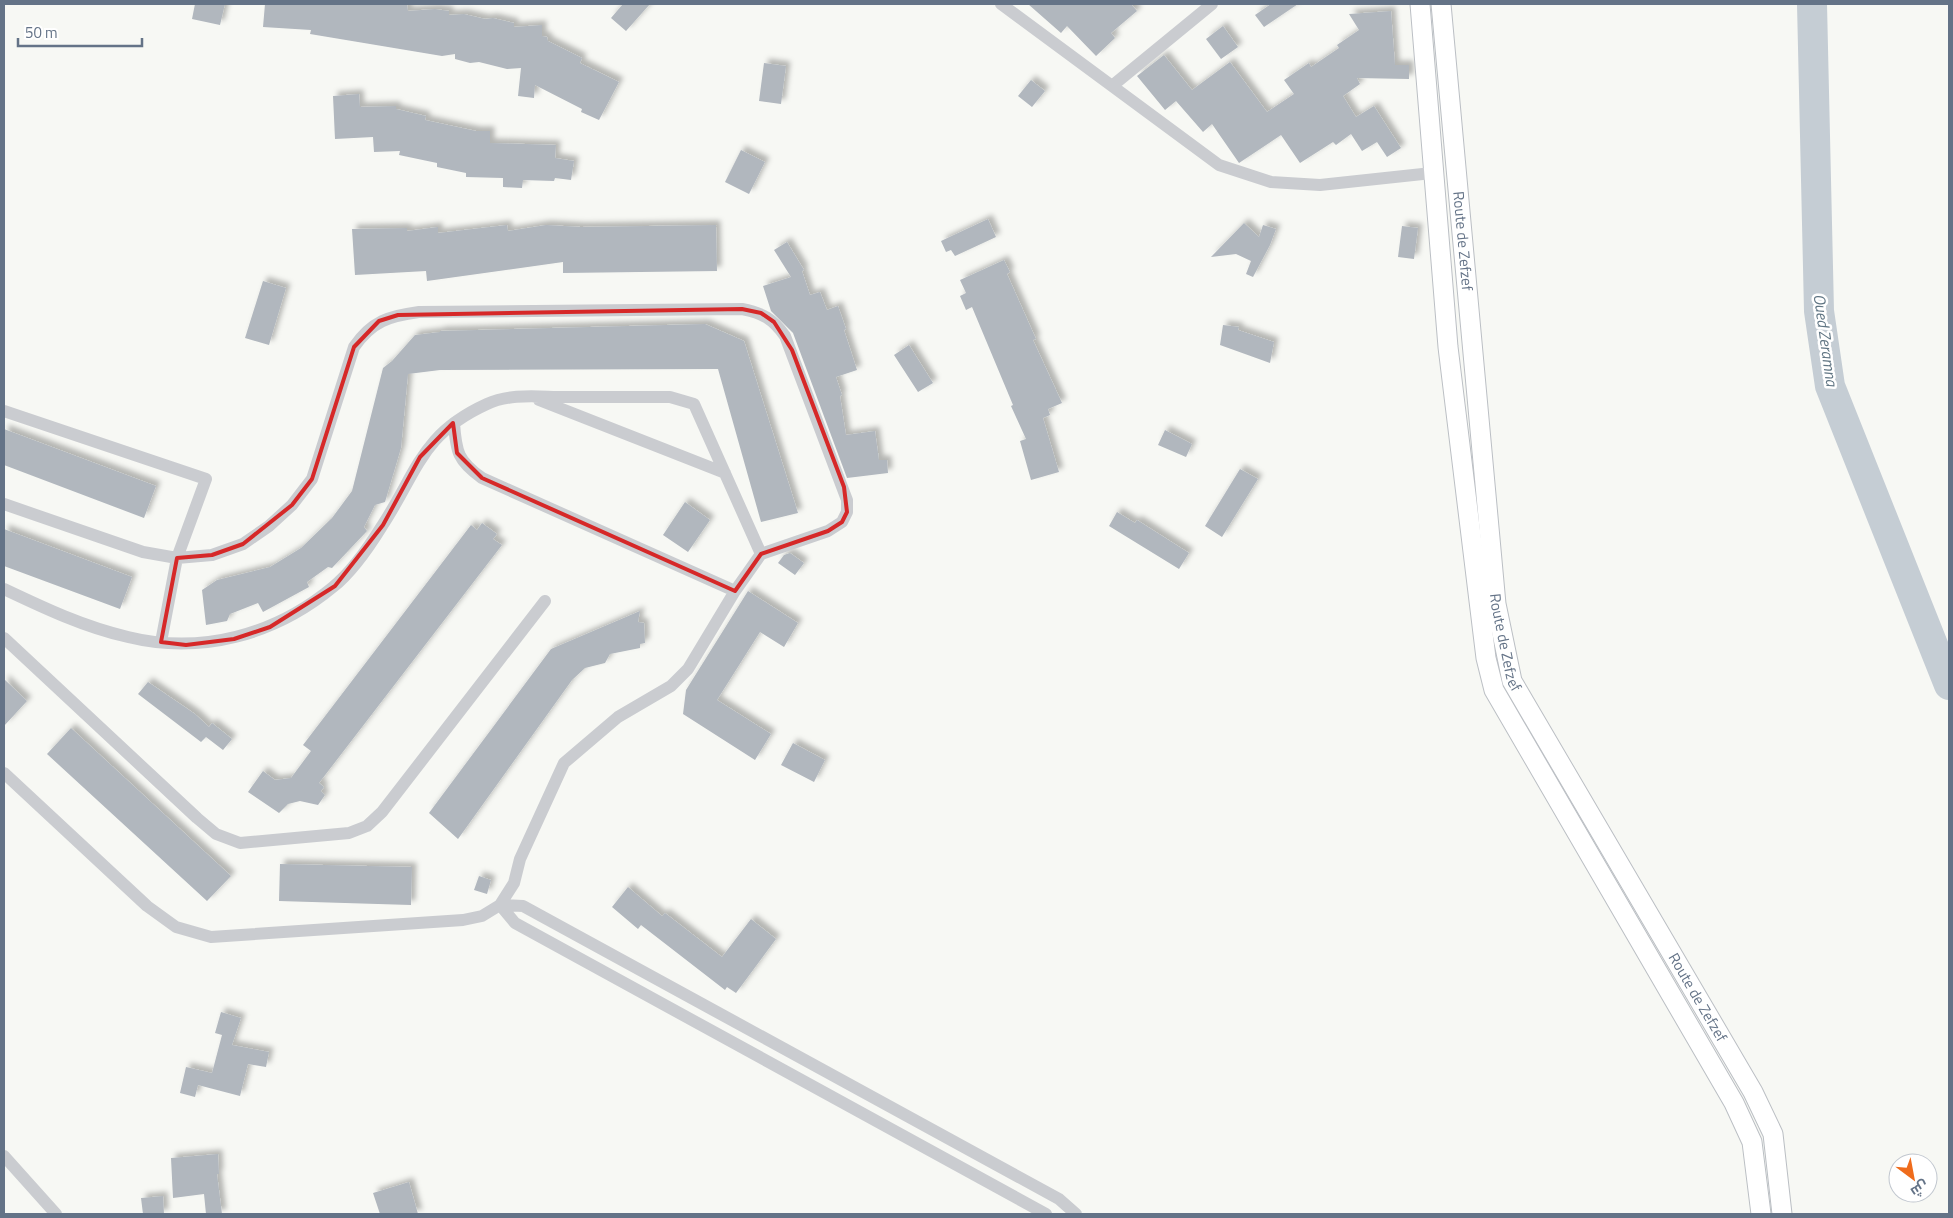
<svg xmlns="http://www.w3.org/2000/svg" width="1953" height="1218" viewBox="0 0 1953 1218" font-family="'Titillium Web',Cairo,sans-serif">
<defs>
<filter id="shadow"><feDropShadow dx="4.5" dy="-4.5" stdDeviation="2.5" flood-color="#0004"/></filter>
</defs>
<rect width="100%" height="100%" fill="#f7f8f4"/>
<g fill="none" stroke-linecap="round" stroke-linejoin="round">
<path stroke="#c5cdd4" stroke-width="30" d="M1812 4 1819 311 1830 386 1949 685"/>
</g>
<path fill="#b1b7be" filter="url(#shadow)" d="M195 4H225L220 25 192 19Z
M265 4H407L408 11 435 9 449 11V15L464 14 485 19 493 18 514 23V27L542 25V36L547 37 548 41 582 58 580 63 619 82 599 120 581 112 582 109 535 85 534 98 518 96 521 68 507 69 479 62 470 63 455 59V54L442 56 310 34 311 30 263 27Z
M623 4H650L626 31 611 18Z
M1028 4H1131L1137 11 1111 33 1115 38 1096 56 1067 26 1061 33Z
M1271 4H1298L1264 27 1255 15Z
M1391 11 1395 65H1409V79L1357 78 1360 84 1343 96 1356 117 1374 106 1401 148 1387 157 1377 142 1362 151 1351 134 1336 145 1333 142 1300 163 1281 135 1239 163 1212 124 1203 132 1176 101 1165 110 1137 76 1164 55 1192 90 1230 62 1267 112 1294 94 1284 80 1309 63 1311 67 1339 48 1337 45 1359 30 1349 14Z
M1223 26 1238 47 1221 59 1206 39Z
M764 63 786 66 781 104 759 101Z
M1031 80 1045 91 1032 107 1018 96Z
M359 94 360 107 396 106V109L426 116 425 120 476 131H490V143L556 145 555 158 574 161 571 180 555 178 554 181 523 180 522 188 503 187V178L466 177V173L437 167V163L399 155 400 151 374 152 373 137 335 139 333 96Z
M741 150 765 162 749 194 725 182Z
M988 219 996 237 955 256 951 250 946 252 941 241Z
M1244 223 1259 237 1263 225 1276 229 1270 245 1253 277 1246 274 1251 261 1236 254 1211 257Z
M507 225 508 231 546 225 581 227 716 225 717 271 563 273V262L427 281 426 271 355 275 352 229 407 228V231L438 227V233Z
M1402 226 1418 228 1414 259 1398 257Z
M787 242 804 270 802 271 810 295 820 292 827 310 838 306 846 329 844 330 857 370 836 377 842 395 840 396 846 435 875 431 879 460H887L888 473 847 478 793 333 771 311 763 286 791 277 774 250Z
M1004 260 1010 272 1007 274 1036 339 1033 340 1062 403 1048 409 1050 415 1043 418 1059 472 1031 480 1020 441 1026 439 1011 406 1013 405 972 307 966 310 960 296 966 293 960 280Z
M263 281 286 288 269 345 245 338Z
M705 324 744 341 798 513 761 522 718 369 440 370 408 374 401 448 385 502 375 505 364 527 367 531 332 568 328 567 307 582 309 587 263 612 258 603 230 614 227 621 206 625 202 590 217 580 270 567 301 548 332 518 352 491 383 368 392 361 415 335 440 332V331Z
M1223 325 1239 327 1238 330 1274 342 1270 363 1220 345Z
M909 345 933 383 918 392 894 355Z
M4 429 156 486 144 518 4 465Z
M1165 430 1192 444 1186 457 1158 445Z
M1240 469 1258 479 1222 537 1205 526Z
M685 502 710 520 688 552 663 535Z
M1117 512 1135 523 1137 520 1189 553 1179 569 1109 526Z
M482 523 497 534 493 539 502 545 319 783 324 787 321 791 325 795 318 805 300 801 288 804 279 813 248 792 263 771 275 780 291 778 311 751 303 745 471 525 477 530Z
M4 529 132 577 120 609 4 566Z
M790 553 804 563 795 575 778 563 784 555Z
M748 591 798 623 784 647 760 632 717 700 771 734 755 760 683 714 686 690Z
M640 611 638 622 644 623 645 643 640 644V648L610 654 605 663 585 668 572 680 458 839 429 813 551 649Z
M4 679 27 701 4 726Z
M148 682 195 714 209 727 212 723 232 739 223 750 206 737 201 742 138 694Z
M71 728 231 876 207 901 47 754Z
M793 743 825 760 814 782 781 765Z
M280 864 412 867 411 905 279 901Z
M479 876 491 880 487 894 474 890Z
M628 887 662 916 665 913 722 957 751 919 776 939 736 993 727 987 725 990 641 925 638 929 612 907Z
M221 1012 241 1018 232 1045 269 1052 266 1067 248 1064 240 1096 198 1085 195 1097 180 1093 186 1067 212 1073 222 1035 215 1033Z
M218 1154 219 1174H217L222 1214H206L204 1194 173 1198 171 1158Z
M409 1182 418 1214H380L373 1193Z
M163 1196 164 1214H143L141 1198Z"/>
<g fill="none" stroke-linecap="round" stroke-linejoin="round">
<g stroke="#bbbfc4" stroke-width="21">
<g id="secondary">
<path d="M1420 4 1448 347 1486 658 1494 690 1734 1103 1752 1142 1761 1214"/>
<path id="s1" d="M1441 4 1496 604 1512 681 1753 1092 1773 1134 1782 1214"/>
</g>
</g>
<path stroke="#caccd0" stroke-width="12" d="M1001 4 1219 165 1271 182 1320 185 1432 173
M1112 86 1212 4
M539 400 725 473
M4 411 206 479 177 558 161 642
M454 423C456 452 458 461 482 478L735 591
M4 504 143 552 177 558 212 555 243 544 269 526 292 505 312 479 354 347C372 321 389 316 419 312L742 309C763 313 773 319 785 336L847 500V512L842 522 828 531 761 554 735 591 688 669 671 686 618 717 564 763 520 859 514 883 500 905 482 916 463 920 211 937 176 927 147 906 4 773
M4 589C44 608 84 627 128 637 201 655 275 635 333 587 353 571 369 547 382 526 418 471 421 434 487 404 510 393 539 397 564 397 599 397 635 397 670 397L694 404 761 554
M4 638 197 818 216 834 240 843 349 833 367 826 382 812 545 601
M500 905 523 906 1059 1199 1076 1214
M500 905 515 923 1046 1214
M4 1156 56 1214"/>
<use href="#secondary" stroke="#fff" stroke-width="19"/>
</g>
<path fill="none" stroke="#d62828" stroke-width="4" stroke-linejoin="round" d="M742 309 761 313 774 322 792 350 844 487 847 512 842 522 828 531 761 554 735 591 482 478 457 453 453 423 420 457 383 525 335 586 270 627 234 639 186 645 161 642 177 558 212 555 243 544 292 505 312 479 354 347 379 321 398 315Z"/>
<g text-anchor="middle" stroke-width="5" stroke-linejoin="round" paint-order="stroke">
<g font-size="15" fill="#647387" stroke="#fff">
<text dy="5" stroke="none"><textPath href="#s1" startOffset="238">Route de Zefzef</textPath></text>
<text dy="5" stroke="none"><textPath href="#s1" startOffset="642">Route de Zefzef</textPath></text>
<text dy="5" stroke="none"><textPath href="#s1" startOffset="1048">Route de Zefzef</textPath></text>
</g>
<g font-size="16" font-style="italic" fill="#607583" stroke="#fff">
<text transform="translate(1826 340) rotate(82)" y="6">Oued Zeramna</text>
</g>
</g>
<rect width="1953" height="1218" fill="none" stroke="#647387" stroke-width="10"/>
<g transform="translate(1913 1178) rotate(148)"><circle r="24" fill="#ffffff" stroke="#c1c7cf"/>
<path d="M0-4L9 19L0 12L-9 19Z" fill="#ef6c1c"/>
<text y="-8" font-size="14" font-weight="bold" text-anchor="middle" fill="#647387">ش</text>
</g>
<path d="M18 38v8h124v-8" fill="none" stroke="#647387" stroke-width="2.5"/>
<text x="25" y="38" font-size="15" fill="#647387" stroke="#ffffff" stroke-width="4" paint-order="stroke">50 m</text>
</svg>
